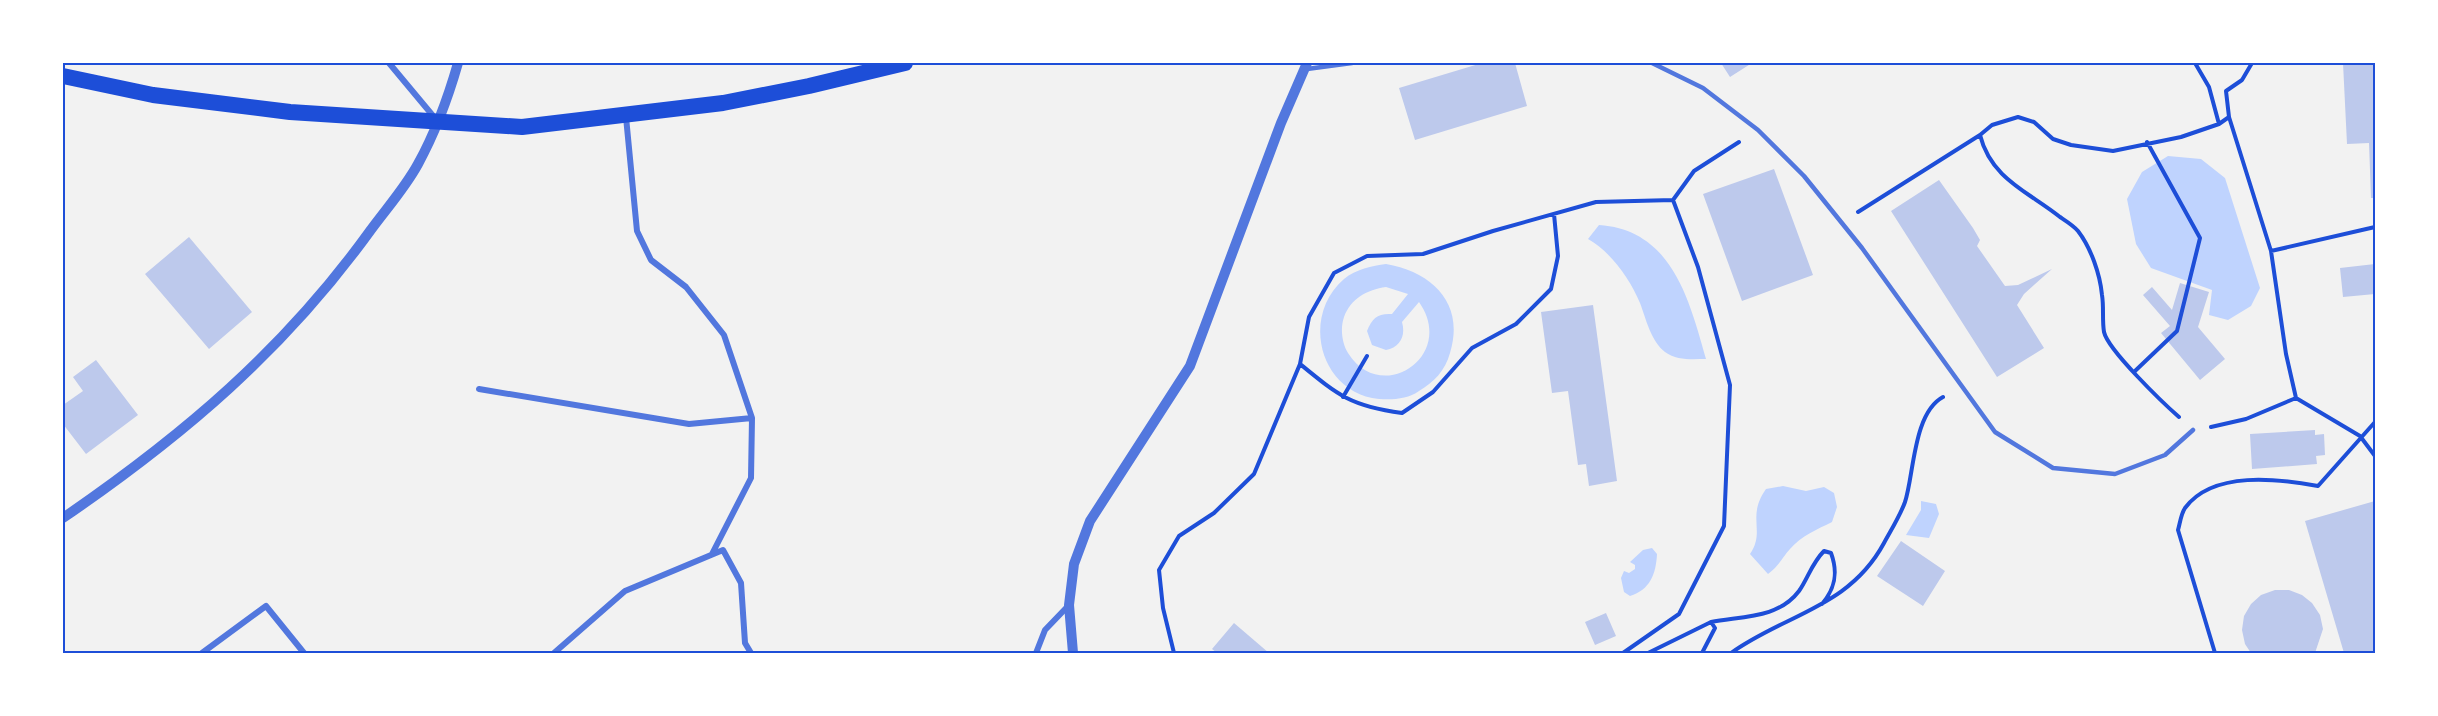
<svg xmlns="http://www.w3.org/2000/svg" width="2438" height="716" viewBox="0 0 2438 716" font-family="'Noto Sans',sans-serif">
<rect width="100%" height="100%" fill="#f2f2f2"/>
<path fill="#bfd3fe" fill-rule="evenodd" d="M2168 156 2201 159 2225 178 2260 288 2251 306 2228 320 2209 315 2212 290 2151 268 2136 244 2127 199 2142 172Z
M1599 225C1672 230 1689 299 1706 359 1693 359 1677 361 1665 352 1651 341 1646 319 1640 303 1630 279 1611 252 1588 239Z
M1386 264C1433 272 1465 304 1450 353 1445 371 1434 382 1419 391 1408 399 1393 400 1379 399 1320 393 1300 317 1344 279 1356 269 1372 266 1386 264ZM1386 287 1408 294 1392 314C1378 313 1372 318 1367 331L1372 345 1386 350C1400 347 1406 336 1402 322L1419 302C1457 356 1381 406 1348 353 1342 343 1340 329 1344 317 1351 298 1367 290 1386 287Z
M1783 486 1806 491 1824 487 1834 493 1837 507 1832 522C1818 529 1801 536 1790 549 1781 559 1780 565 1768 574L1750 554C1766 531 1746 517 1766 489Z
M1921 501 1936 504 1939 514 1929 538 1906 535 1921 510Z
M1652 548 1657 554C1656 574 1650 590 1630 596L1624 592 1621 578 1624 571 1629 573 1635 569V565L1630 562 1643 550Z"/>
<path fill="#bdc9ec" d="M1482 63H1515L1527 106 1415 140 1399 88Z
M1721 63H1752L1730 77Z
M2343 63H2375V198H2371L2369 143 2347 144Z
M1774 169 1813 275 1742 301 1703 194Z
M1939 180 1973 228 1980 240 1977 246 2005 286 2018 285 2052 269 2024 294 2017 305 2044 348 1997 377 1891 211Z
M189 237 252 312 209 349 145 274Z
M2375 264V294L2343 297 2340 268Z
M2180 283 2209 292 2198 327 2225 359 2200 380 2161 333 2170 326 2143 295 2152 287 2172 310Z
M1593 305 1617 481 1589 486 1586 464 1578 465 1568 391 1552 393 1541 312Z
M96 360 138 415 86 454 63 424V405L83 391 73 377Z
M2315 430V435L2324 434 2325 455 2316 456 2317 464 2252 469 2250 434Z
M2375 501V653H2344L2305 521Z
M1901 541 1945 571 1923 606 1877 576Z
M2275 590H2289L2302 595 2312 603 2320 615 2323 629 2315 653H2251L2245 644 2242 630 2244 616 2251 604 2261 595Z
M1606 613 1616 636 1595 645 1585 622Z
M1234 623 1269 653H1217L1212 649Z"/>
<g fill="none" stroke-linecap="round" stroke-linejoin="round">
<path stroke="#1d4ed8" stroke-width="4" d="M2195 63 2209 87 2219 124 2229 117
M2252 63 2242 80 2226 91 2229 117 2271 251 2375 227
M1980 135 1992 125 2018 117 2034 122 2053 139 2071 145 2113 151 2181 137 2219 124
M1858 212 1980 135C1991 179 2029 192 2060 217 2066 221 2074 226 2078 231 2091 248 2100 274 2102 295 2104 307 2102 320 2104 332 2108 350 2163 403 2179 417
M1300 364C1339 396 1351 406 1402 413L1433 392 1472 348 1516 324 1551 289 1558 256 1554 214
M2135 371 2177 331 2200 238 2147 142
M1343 397 1367 356
M2296 398 2360 436 2375 456
M2211 427 2246 419 2296 398 2286 354 2271 251
M1711 622C1741 616 1778 619 1799 591 1808 578 1812 563 1824 551L1831 553C1838 572 1836 588 1822 604
M1174 653 1163 608 1159 570 1179 536 1214 513 1254 474 1300 364 1309 317 1334 273 1367 256 1423 254 1493 231 1596 202 1673 200
M1623 653 1679 614 1724 526 1730 385 1698 267 1673 200 1694 171 1739 142
M1648 653 1711 622 1715 628 1702 653
M1731 653C1785 614 1849 608 1884 543 1891 530 1900 516 1905 502 1914 475 1913 413 1943 397
M2215 653 2178 530C2180 523 2181 514 2185 508 2213 470 2279 479 2318 486L2375 422"/>
<path stroke="#5277de" stroke-width="4.5" d="M1652 63 1703 88 1758 130 1804 176 1862 248 1995 432 2053 468 2115 474 2165 455 2193 430
M1307 69 1352 63"/>
<path stroke="#5277de" stroke-width="6" d="M389 63 434 117
M626 117 637 231 651 260 686 287 724 335 752 418 751 478 712 554
M479 389 689 424 752 418
M202 653 266 606 304 653
M554 653 625 591 723 550 741 583 745 643 751 653
M1036 653 1045 630 1069 605"/>
<path stroke="#5277de" stroke-width="10" d="M63 518C184 435 284 350 370 231 386 209 405 188 418 164 435 133 448 98 458 63
M1073 653 1069 605 1074 564 1090 521 1190 366 1281 123 1307 63"/>
<path stroke="#1d4ed8" stroke-width="16" d="M63 76 153 95 290 112 522 127 723 103 809 86 905 63"/>
</g>
<rect width="2438" height="716" fill="none" stroke="#ffffff" stroke-width="129"/>
<rect x="64" y="64" width="2310" height="588" fill="none" stroke="#1d4ed8" stroke-width="2"/>
</svg>
